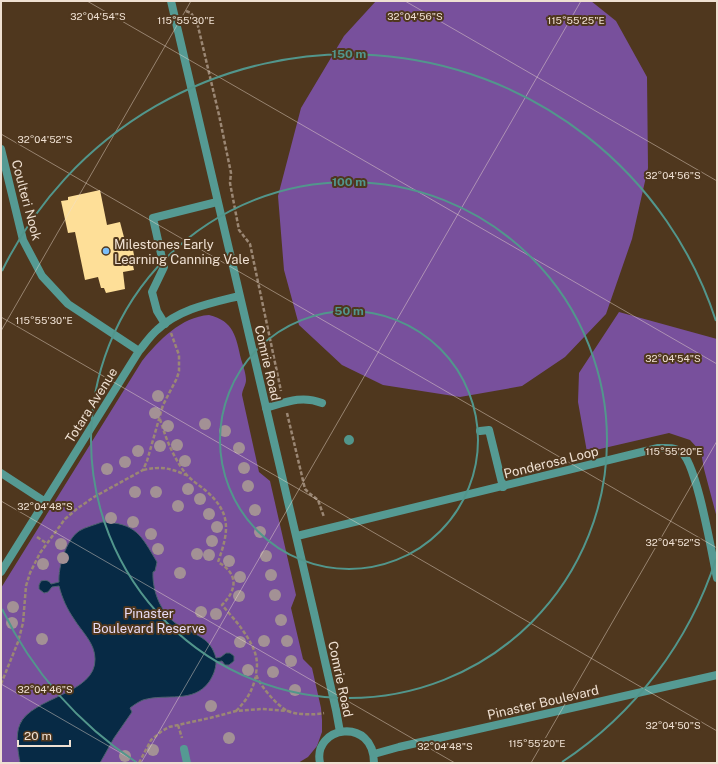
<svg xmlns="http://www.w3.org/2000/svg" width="718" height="764" viewBox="0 0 718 764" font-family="'Public Sans',sans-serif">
<rect width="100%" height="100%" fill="#4f371e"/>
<path fill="#78509c" d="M376 1H591L616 21 647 77 648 168 632 239 606 314 565 357 522 386 460 397 383 385 342 365 299 325 284 270 278 196 301 108 344 36Z
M619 312 717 339V518L704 469 701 452 690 440 669 433 587 452 578 402 579 373Z
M209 315C234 321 236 337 241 359 243 365 246 374 246 380 246 385 242 390 242 395L259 472 270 481 296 595 291 608 303 659 312 668 321 708 322 720V732L317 746 308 757 298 763H1V588L142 361C159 340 181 317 209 315Z"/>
<path fill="#072a45" stroke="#4d616f" d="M102 522C136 523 141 535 157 562L155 571 153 572C152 592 162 616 180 626 197 636 210 637 216 658L221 657 226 653H230L234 656V661L229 665H225L222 661 216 662C216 669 213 676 209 682 193 704 166 693 143 700 138 702 134 705 130 708L132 712 114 738 100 763H20C18 751 15 735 20 724 32 697 96 694 95 659 95 643 82 632 74 619 67 609 62 598 59 586L52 587 48 592 44 593 39 589V585L41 581C45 580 49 580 51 584L59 582C58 567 66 540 79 531 85 527 95 525 102 522Z"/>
<path fill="#fedf98" d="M100 190 107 225 120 222 125 241 131 240 135 260 132 261 134 270 123 272 125 289 106 293 104 288H101L98 277 85 280 75 232 68 233 61 201 68 200V197Z"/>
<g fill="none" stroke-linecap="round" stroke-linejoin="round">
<path stroke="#9b8774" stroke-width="2.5" stroke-dasharray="4 2" stroke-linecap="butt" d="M186 11 191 13 197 22 219 115 231 173 230 183 239 230 250 244 281 391
M287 413 305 489 309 493 318 500 324 517
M160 419C166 439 173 457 186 474 191 480 199 485 205 490 232 513 229 531 218 562 239 574 237 590 222 605 234 619 247 633 254 650 256 655 257 660 257 665 257 668 256 672 256 674 259 685 278 707 288 711 297 715 316 715 324 713
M143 470C161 466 170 468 186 475
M37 537 46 543
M1 684 18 642 23 623 26 586 30 573 40 553 65 519 78 508 94 497 143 470 147 461 163 405 177 378 179 371V355L171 333
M236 711C247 700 253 690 256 675
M178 725 182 738
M139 763 151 740 162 731 169 727 214 717 236 711 262 709 288 711"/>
<path stroke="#559a93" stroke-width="8" d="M165 324 157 311 152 292 164 267 153 218 217 202
M266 408C286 402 302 395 322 403
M480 431 489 430 503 487
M184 749 187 763"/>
<path stroke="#559a93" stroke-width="8" d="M171 1C225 237 283 473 336 710L340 732
M1 149 23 240 42 276 68 304 139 351
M1 473 44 501
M297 536 658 448C665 448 675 447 681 452 697 463 712 555 717 578
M1 572 139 351C145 344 150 336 157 330 179 309 211 303 239 296
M374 754 399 747 717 675
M320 763C312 726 374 716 374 763"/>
</g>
<g fill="#a39195">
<circle cx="158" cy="396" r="6"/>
<circle cx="155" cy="413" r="6"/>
<circle cx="205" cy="424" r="6"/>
<circle cx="168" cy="426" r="6"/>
<circle cx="225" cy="431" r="6"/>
<circle cx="177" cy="445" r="6"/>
<circle cx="160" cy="446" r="6"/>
<circle cx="239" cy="448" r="6"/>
<circle cx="138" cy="451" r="6"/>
<circle cx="185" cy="461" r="6"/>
<circle cx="125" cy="462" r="6"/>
<circle cx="244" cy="468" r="6"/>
<circle cx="107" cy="469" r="6"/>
<circle cx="248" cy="486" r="6"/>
<circle cx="188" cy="489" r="6"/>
<circle cx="135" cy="492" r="6"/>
<circle cx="156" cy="492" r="6"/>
<circle cx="200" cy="499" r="6"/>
<circle cx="178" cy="506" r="6"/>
<circle cx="255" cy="510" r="6"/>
<circle cx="209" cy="514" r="6"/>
<circle cx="111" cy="518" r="6"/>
<circle cx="133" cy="522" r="6"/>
<circle cx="217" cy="527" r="6"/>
<circle cx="260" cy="532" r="6"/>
<circle cx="151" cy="534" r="6"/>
<circle cx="212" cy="541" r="6"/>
<circle cx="61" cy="544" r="6"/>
<circle cx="158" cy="549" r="6"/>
<circle cx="197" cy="554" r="6"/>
<circle cx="209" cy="555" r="6"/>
<circle cx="266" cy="556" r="6"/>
<circle cx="63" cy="558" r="6"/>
<circle cx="229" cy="561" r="6"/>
<circle cx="43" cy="564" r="6"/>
<circle cx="180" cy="573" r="6"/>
<circle cx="271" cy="575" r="6"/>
<circle cx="240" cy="577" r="6"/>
<circle cx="275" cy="595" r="6"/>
<circle cx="239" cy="596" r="6"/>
<circle cx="13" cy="607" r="6"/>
<circle cx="201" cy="612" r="6"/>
<circle cx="216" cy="614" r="6"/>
<circle cx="281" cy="620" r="6"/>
<circle cx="12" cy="623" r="6"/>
<circle cx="42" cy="639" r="6"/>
<circle cx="264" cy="641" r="6"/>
<circle cx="287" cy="641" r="6"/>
<circle cx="240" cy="642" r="6"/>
<circle cx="291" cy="661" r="6"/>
<circle cx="248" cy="670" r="6"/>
<circle cx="273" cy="672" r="6"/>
<circle cx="295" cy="690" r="6"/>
<circle cx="211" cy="706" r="6"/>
<circle cx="229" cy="738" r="6"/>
<circle cx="153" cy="750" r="6"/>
<circle cx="125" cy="756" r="6"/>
</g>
<path fill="none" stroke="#efe0d2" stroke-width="1" stroke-opacity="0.45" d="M87 1 717 364M405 1 717 181M1 134 717 548M1 317 717 731M1 331 191 1M1 501 455 763M1 684 138 763M141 763 581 1M531 763 717 441"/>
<g fill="none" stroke="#52968c" stroke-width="2">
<circle cx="349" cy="440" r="129"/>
<circle cx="349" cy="440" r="258"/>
<path d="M716 559A386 386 0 0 1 562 762M136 762A386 386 0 0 1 2 609M2 271A386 386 0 0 1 716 321"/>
</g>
<circle fill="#7cbef9" stroke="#4f371e" stroke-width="1.5" cx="106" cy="251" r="4"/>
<g text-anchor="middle" stroke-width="4" stroke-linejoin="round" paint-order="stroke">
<g font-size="13" fill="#efe0d2" stroke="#4f371e">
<text transform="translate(27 200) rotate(75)" y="5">Coulteri Nook</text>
<text transform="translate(268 363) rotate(77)" y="5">Comrie Road</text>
<text transform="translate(91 405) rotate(-58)" y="5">Totara Avenue</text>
<text transform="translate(551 462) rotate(-14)" y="5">Ponderosa Loop</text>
<text transform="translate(341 679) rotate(78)" y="5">Comrie Road</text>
<text transform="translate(543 702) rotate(-13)" y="5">Pinaster Boulevard</text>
</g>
<g font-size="13" fill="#efe0d2" stroke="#4f371e" text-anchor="start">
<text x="114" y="249">Milestones Early<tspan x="114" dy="15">Learning Canning Vale</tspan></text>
</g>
<g font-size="13" fill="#e8dbf6" stroke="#4f371e">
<text x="149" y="618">Pinaster<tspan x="149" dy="15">Boulevard Reserve</tspan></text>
</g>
</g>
<g font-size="10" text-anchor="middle" fill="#efe0d2" stroke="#4f371e" stroke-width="4" stroke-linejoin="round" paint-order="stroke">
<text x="98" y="20">32°04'54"S</text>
<text x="415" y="20">32°04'56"S</text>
<text x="186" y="24">115°55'30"E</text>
<text x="576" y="24">115°55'25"E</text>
<text x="45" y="143">32°04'52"S</text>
<text x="673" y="179">32°04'56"S</text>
<text x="44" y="324">115°55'30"E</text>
<text x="673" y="362">32°04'54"S</text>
<text x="674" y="455">115°55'20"E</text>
<text x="45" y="510">32°04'48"S</text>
<text x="673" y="546">32°04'52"S</text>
<text x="45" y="693">32°04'46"S</text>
<text x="673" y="729">32°04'50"S</text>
<text x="537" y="747">115°55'20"E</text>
<text x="445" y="750">32°04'48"S</text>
</g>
<circle cx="349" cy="440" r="6" fill="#52968c" stroke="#4f371e" stroke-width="2"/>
<g font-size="12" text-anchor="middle" font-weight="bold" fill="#52968c" stroke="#4f371e" stroke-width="4" stroke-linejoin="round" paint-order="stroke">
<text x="349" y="58">150 m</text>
<text x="349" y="186">100 m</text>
<text x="349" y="315">50 m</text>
</g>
<rect width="718" height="764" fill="none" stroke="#efe0d2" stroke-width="4"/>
<path d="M18 740v6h52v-6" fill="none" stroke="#efe0d2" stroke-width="2"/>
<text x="24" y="740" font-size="12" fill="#efe0d2" stroke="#4f371e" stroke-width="3" paint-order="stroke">20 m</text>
</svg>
